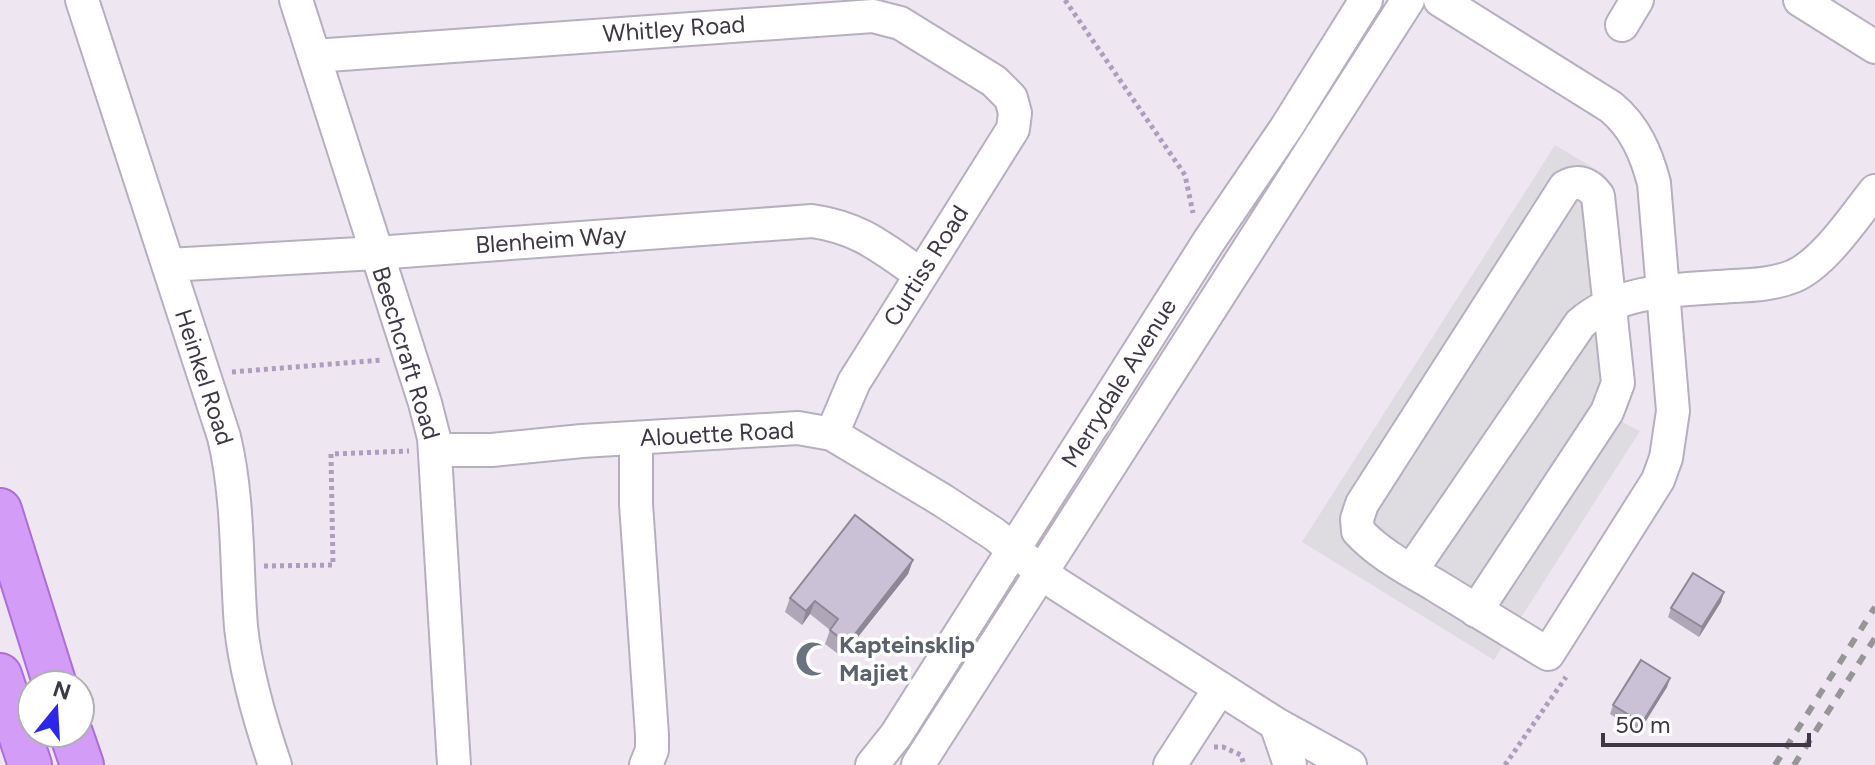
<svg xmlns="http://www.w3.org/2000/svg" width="1875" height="765" viewBox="0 0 1875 765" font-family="Figtree,sans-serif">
<rect width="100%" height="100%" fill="#eee7f2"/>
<path fill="#dedce1" d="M1555 145 1604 174 1613 185 1629 408 1620 421 1640 431 1494 660 1302 542Z"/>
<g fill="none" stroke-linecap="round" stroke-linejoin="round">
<g stroke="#b7aec0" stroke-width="36">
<path id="minor" d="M82 0 224 437C239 500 236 563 241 627 246 674 260 721 275 765
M296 0 425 403 434 438 454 765
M1440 0 1611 107C1635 127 1646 153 1654 183L1673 411 1666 458 1658 480 1548 654C1510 631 1472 608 1435 585 1408 569 1379 554 1358 531L1357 519 1362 504 1565 187C1579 179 1589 184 1598 196L1618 383 1607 412 1476 611
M1800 0 1875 47
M1622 25 1637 0
M314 56 873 16 900 23 994 81 1011 98 1015 113 1013 129 854 382 832 434
M168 265 376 253 812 221C860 228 881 247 920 274
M636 438V504L652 735V750L646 765
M435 450H492L582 441 798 428 832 434 942 500 994 534 1057 584 1276 724 1350 765
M1411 571 1580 324C1620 288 1682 290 1733 286 1753 285 1775 284 1794 276 1825 262 1854 217 1875 191
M1276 724 1290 765
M872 765 896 735 1209 241 1286 128 1366 0
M918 765 1408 0
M1170 765 1220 688"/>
</g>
<g stroke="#ad6ddb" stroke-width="46">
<path id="major" d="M0 510 55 685
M0 675 30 765
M71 733 82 765"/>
</g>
<path stroke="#ae9dbe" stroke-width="5" stroke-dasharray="4 4" stroke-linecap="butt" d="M1065 0 1185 175 1193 213
M232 372 382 360
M264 566 333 565 331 454 409 451
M1214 747H1223L1241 755 1244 765
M1505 765 1566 677"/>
<use href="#minor" stroke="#fff" stroke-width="32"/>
<use href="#major" stroke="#d29cf7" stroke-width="42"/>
<path stroke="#969696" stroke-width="6" stroke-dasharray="10 10" stroke-linecap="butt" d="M1775 765 1875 607
M1794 765 1875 638"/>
</g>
<path fill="#afa6b8" d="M913 560 908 574 842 657 825 644 830 630 810 614 802 625 785 612 790 598Z
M1721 602 1699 637 1668 617 1671 608Z
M1670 678 1667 687 1639 732 1610 714 1613 705Z"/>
<path fill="#8e8796" d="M913 560 908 574 842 657 847 644Z
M1724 592 1721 602 1699 637 1702 627Z
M815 601 810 614 802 625 806 611Z
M1670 678 1667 687 1639 732 1642 723Z"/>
<path fill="#cbc1d6" stroke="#8e8796" stroke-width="2" d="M855 515 913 560 847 644 830 630 838 619 815 601 806 611 790 598Z
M1693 573 1724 592 1702 627 1671 608Z
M1641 660 1670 678 1642 723 1613 705Z"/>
<defs>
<g id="mosque-bare" transform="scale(2.76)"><path d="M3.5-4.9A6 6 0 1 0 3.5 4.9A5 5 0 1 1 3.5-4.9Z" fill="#6b7280" stroke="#fff" stroke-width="2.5" paint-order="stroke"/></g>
</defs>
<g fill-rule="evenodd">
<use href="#mosque-bare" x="813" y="659"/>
</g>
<g text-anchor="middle" stroke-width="7" stroke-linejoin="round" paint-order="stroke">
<g font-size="24" fill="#3e3745" stroke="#fff">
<text transform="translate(674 29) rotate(-4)" y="8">Whitley Road</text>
<text transform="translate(551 240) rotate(-4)" y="8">Blenheim Way</text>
<text transform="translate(926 266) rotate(-58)" y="8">Curtiss Road</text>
<text transform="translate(406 353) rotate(73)" y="8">Beechcraft Road</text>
<text transform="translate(204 377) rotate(72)" y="8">Heinkel Road</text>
<text transform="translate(1119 383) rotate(-58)" y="8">Merrydale Avenue</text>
<text transform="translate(717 434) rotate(-3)" y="8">Alouette Road</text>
</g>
<g font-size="24" font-weight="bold" fill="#5b616d" stroke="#fff" text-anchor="start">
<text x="839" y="653">Kapteinsklip<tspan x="839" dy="28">Majiet</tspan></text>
</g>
</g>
<g transform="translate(56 709) rotate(18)"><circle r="38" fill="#ffffff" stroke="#b2afb5" stroke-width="2"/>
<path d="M0-6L14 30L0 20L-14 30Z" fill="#2c26eb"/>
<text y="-12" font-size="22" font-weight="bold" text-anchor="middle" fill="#3e3745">N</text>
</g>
<path d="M1603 733v12h206v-12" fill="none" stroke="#3e3745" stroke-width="4"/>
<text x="1615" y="733" font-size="24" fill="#3e3745" stroke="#ffffff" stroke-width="6" paint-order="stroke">50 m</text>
</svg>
